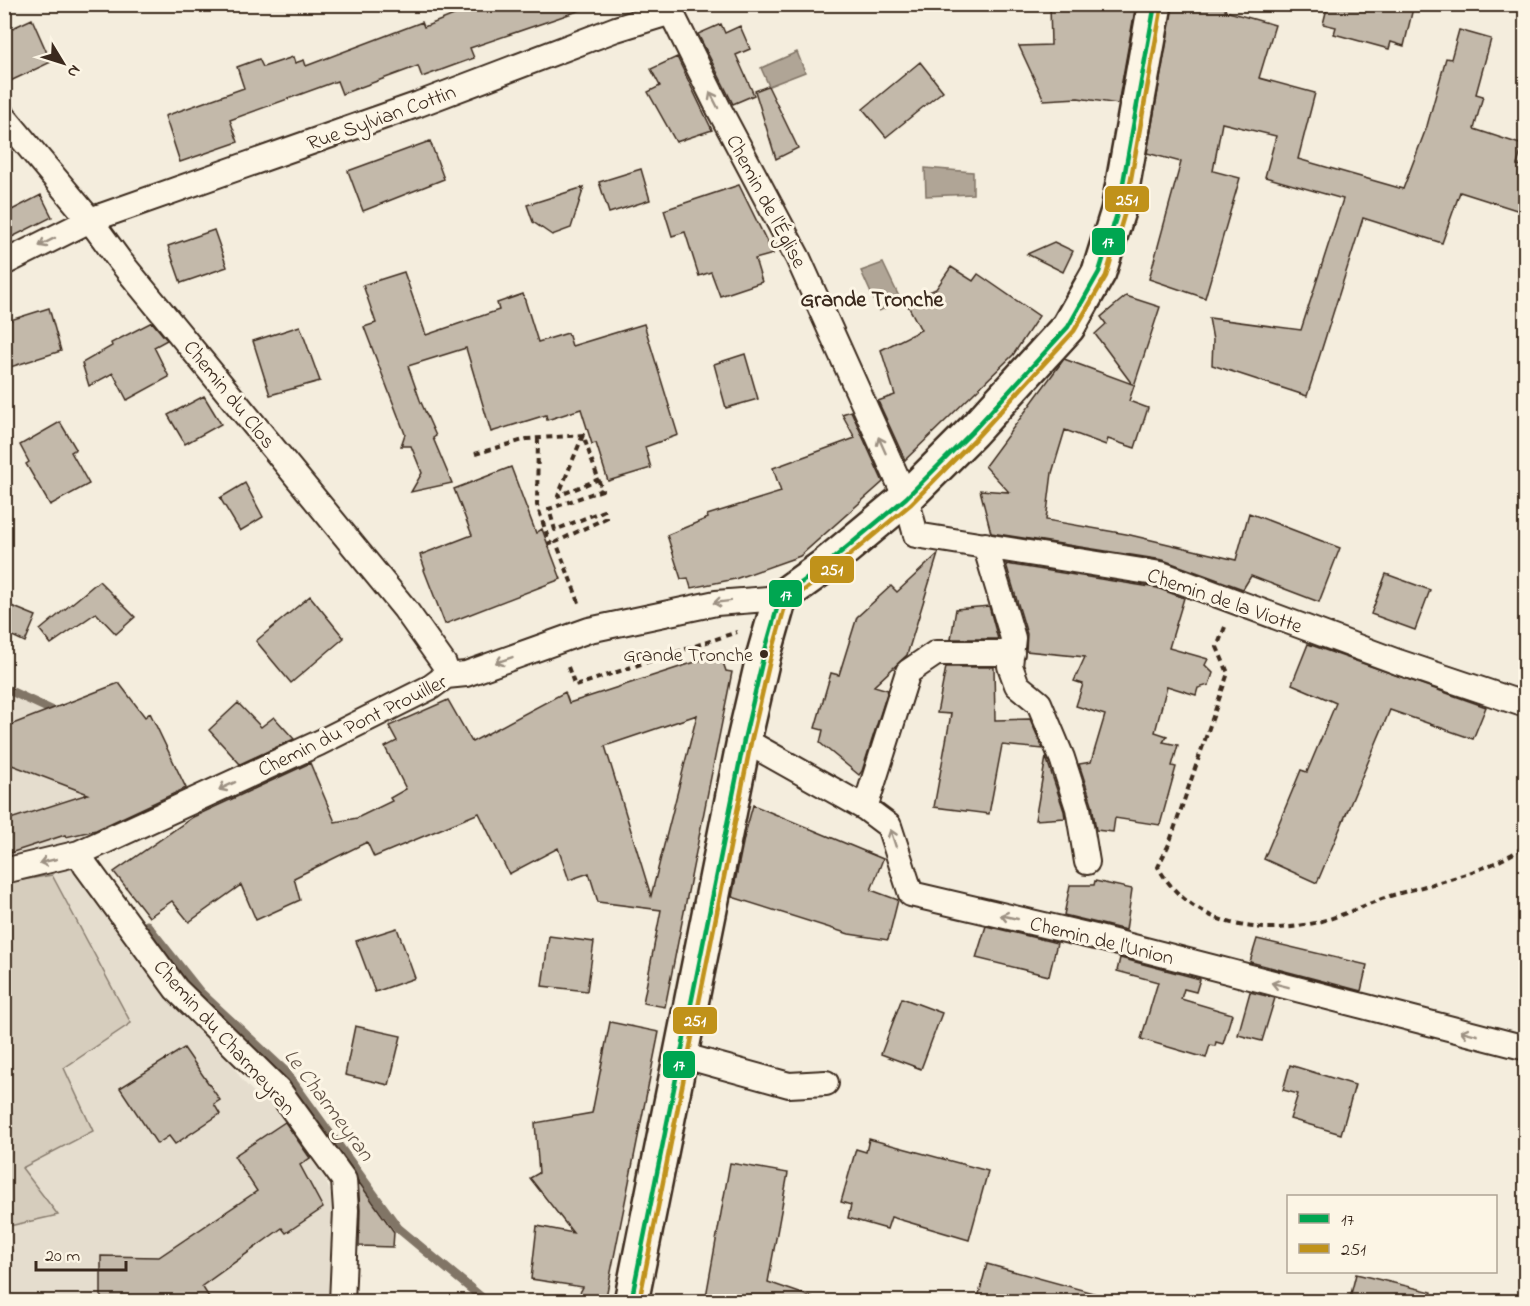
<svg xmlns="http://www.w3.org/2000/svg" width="1530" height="1306" viewBox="0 0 1530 1306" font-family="'Indie Flower',sans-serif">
<rect width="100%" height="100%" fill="#f4eddd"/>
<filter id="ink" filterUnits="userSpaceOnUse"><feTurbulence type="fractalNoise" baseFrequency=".0167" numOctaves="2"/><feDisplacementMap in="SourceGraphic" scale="12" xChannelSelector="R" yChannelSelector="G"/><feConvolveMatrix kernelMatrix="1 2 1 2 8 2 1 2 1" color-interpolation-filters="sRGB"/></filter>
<g filter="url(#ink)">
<path fill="#e5ddce" d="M5 692 58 717 68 736 91 831 75 875 183 1015 233 1065 242 1080 262 1101H275L315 1156 334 1200 329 1301 5 1302Z"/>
<path fill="#d6cdbd" stroke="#887c6e" stroke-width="1.5" d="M52 875 131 1023 64 1068 93 1131 22 1168 58 1215 5 1227V883Z
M12 1251 9 1301H5V1260Z"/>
<path fill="#b0a596" stroke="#817466" stroke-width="1.5" d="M797 52 805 72 769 86 761 68Z
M925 168 973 172V194L926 196Z
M883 263 901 301 879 311 861 271Z"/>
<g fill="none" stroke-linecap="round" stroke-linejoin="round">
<path stroke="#817466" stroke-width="9" d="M4 688 60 714
M147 925 200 992 284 1070 398 1228 487 1302"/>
</g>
<path fill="#c3b9aa" stroke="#3b2a1e" stroke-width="1.5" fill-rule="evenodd" d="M481 4H584V9L470 48 474 58 422 77 418 66 342 94 337 81 230 120 238 142 180 162 165 116 244 88 237 67 259 59 263 67 293 57 295 63 304 60 306 66 422 22 424 27Z
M1050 4H1136L1118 104 1078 98 1044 100 1019 46 1051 45Z
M1173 4H1226L1225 11 1275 25 1259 78 1315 93 1298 159 1403 189 1427 126 1446 58 1451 59 1459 30 1491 39 1476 94 1483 96 1474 129 1523 145 1517 165 1526 166V213L1460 192 1442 243 1363 218 1307 396 1212 365 1213 340 1209 318 1301 330 1343 199 1265 177 1276 136 1222 123 1213 171 1240 178 1205 298 1149 279 1181 162 1147 153Z
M1328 4H1414L1404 46 1391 42 1389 49 1334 34 1336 27 1323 24Z
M32 19 51 62 4 84V32Z
M721 24 725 33 740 26 750 49 736 55 754 95 733 104 698 34Z
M677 57 712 130 676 142 648 92 660 86 651 69Z
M920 62 943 91 886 137 863 109Z
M768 86 798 148 776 159 755 91Z
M430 141 444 179 363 211 348 171Z
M641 169 650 200 609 213 599 182Z
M739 185 773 254 755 259 762 282 720 296 711 272 699 276 685 232 672 236 664 210Z
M584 187 571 228 552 235 533 222 527 205Z
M41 195 52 217 4 241V214Z
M214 230 227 267 181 283 168 246Z
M1054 242 1073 251 1063 272 1027 254Z
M951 267 973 281 978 274 1039 316 1013 355 905 460 878 401 895 395 881 350 921 330 906 302 936 289Z
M404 272 426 335 499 310 497 303 523 294 538 342 568 333 572 346 644 324 678 435 645 447 651 468 608 481 596 443 592 444 581 409 547 420 546 415 491 432 466 348 408 366 420 400 436 436 433 438 452 483 411 492 422 473 411 446H401L405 434 364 327 376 323 363 285Z
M1126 296 1160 307 1129 401 1148 408 1135 448 1108 439 1106 445 1065 430 1052 473 1046 520 1126 534 1236 560 1249 513 1340 548 1319 602 1251 576 1243 589 1163 560 991 533 980 490 1009 492 985 466 1064 359 1132 384 1095 334 1106 324 1101 317Z
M49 308 61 351 4 369V322Z
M152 322 167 340 154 347 169 377 127 400 113 373 89 386 82 363 112 346 111 343Z
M300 326 320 381 270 395 253 341Z
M745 354 758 399 726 408 714 364Z
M204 396 221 424 185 444 168 415Z
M851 411 883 482 800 556 735 579 691 588 688 578 681 579 667 535 708 518 707 515 781 492 773 468 855 438 842 414Z
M60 422 76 449 71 452 89 484 50 505 26 464 29 462 20 445Z
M511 467 536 533 542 529 561 579 445 624 424 570 425 569 420 555 472 535 454 489Z
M245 483 263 517 240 531 220 498Z
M938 554 907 655 874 686 888 690 862 771 859 775 820 743 823 730 815 728 831 673 839 675 857 617 891 586 897 592Z
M1006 564 1157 588 1184 598 1169 648 1208 659 1205 665 1213 673 1209 685 1198 688 1196 695 1167 686 1155 732 1167 736 1163 742 1178 745 1172 766 1176 767 1160 825 1115 818 1113 832 1096 830 1092 804 1079 764 1091 762 1105 715 1076 706 1083 684 1074 681 1085 657 1026 651 1027 634Z
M1386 574 1430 590 1415 630 1371 614Z
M99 581 135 617 116 634 96 613 51 644 40 630Z
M310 596 344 638 291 683 256 641Z
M4 603 36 616 25 642 4 632Z
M989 606 998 639H951L956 609Z
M1308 644 1486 707 1473 739 1390 710 1317 883 1264 859 1301 770 1307 772 1336 703 1292 684Z
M720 654 726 671 732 672 665 1007 643 1003 661 910 598 902 589 873 569 880 558 848 509 874 479 813 374 857 367 842 294 878 300 900 256 920 241 885 189 922 172 901 149 917 114 872 193 817 310 763 335 822 357 818 392 801 390 798 406 789 385 747 397 741 389 726 448 700 472 742 565 692 569 703ZM697 715 672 814 651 896 605 746Z
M946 667H994L995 720 1030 719 1043 749 1002 745 989 814 934 807 951 714 937 713Z
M119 683 145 717 150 713 186 788 96 830 66 837 65 835 4 855V821L88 794 4 762 5 727Z
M238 703 261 727 274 717 294 739 240 764 209 730Z
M1046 757 1064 811 1065 818 1035 820Z
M753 805 883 859 871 890 898 900 888 940 849 934 732 897 744 838Z
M1095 881 1132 889 1126 930 1064 915 1070 885H1094Z
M986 926 1057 943 1049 976 976 958Z
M397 928 415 978 375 992 356 941Z
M549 936 594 942 587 991 542 986Z
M1257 939 1367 965 1361 991 1250 962Z
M1120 958 1200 979 1196 992 1184 989 1181 999 1232 1014 1223 1044 1216 1042 1215 1046 1210 1045 1206 1058 1141 1039 1158 982 1117 971Z
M1250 992 1275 998 1262 1041 1238 1035Z
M902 998 942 1013 921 1069 881 1054Z
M610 1022 659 1032 605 1302H575L583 1287 531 1279 537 1226 573 1233 530 1178 539 1173 535 1123 592 1113Z
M355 1026 401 1036 389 1085 345 1075Z
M184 1048 220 1100 214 1104 220 1114 175 1144 169 1136 157 1144 120 1088Z
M1290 1065 1355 1085 1341 1134 1290 1119 1298 1094 1283 1090Z
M285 1122 310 1158 300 1165 323 1208 286 1233 282 1228 202 1286 212 1302H101V1256L159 1257 257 1191 234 1156Z
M869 1139 988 1171 969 1240 891 1217 887 1229 848 1218 851 1205 841 1202 856 1149 866 1152Z
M730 1163 788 1173 768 1282 814 1298 813 1302H705Z
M358 1181 394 1232 393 1247 359 1246 360 1210Z
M987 1264 1097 1294 1096 1302H977Z
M1356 1274 1432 1292 1431 1302H1349Z"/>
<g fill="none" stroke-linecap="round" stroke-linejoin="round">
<g stroke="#3b2a1e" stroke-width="28">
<path id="street" d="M667 4 720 111 798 258 906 498 916 535 1161 574 1398 662 1526 705
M4 117 90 220 120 261 405 609 444 664 446 676
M4 263 90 220 419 104 616 29 671 12
M985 545 1013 638 1010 666 1017 685 1039 703 1062 758 1078 808 1087 862
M744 740 865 808 889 826 911 894 1095 937 1526 1048
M865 808 908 672 936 653H1012
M79 853 86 866 176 989 278 1089 344 1180 346 1210 342 1302
M4 871 79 853 319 743 431 687 446 676 466 674 589 630 716 603 780 598
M681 1055 789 1085 826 1083"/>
</g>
<g stroke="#3b2a1e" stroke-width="38">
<path id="secondary" d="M631 1302 744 740 764 654 780 598 823 567 906 498 972 432 1068 327 1099 272 1118 211 1155 4"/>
</g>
<path stroke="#3b2a1e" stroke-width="4" stroke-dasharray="6 4.5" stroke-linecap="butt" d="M583 435 558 496 599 479
M538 438 537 505 550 544 556 542
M475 454 527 439 583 435 602 490 549 509 555 530 603 511 606 518 556 542 580 605
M1225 627 1217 647 1228 673 1169 844 1158 867C1191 926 1261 938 1322 921 1345 915 1367 904 1390 896 1433 883 1490 872 1526 845
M568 667 575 686 737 632"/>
<use href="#street" stroke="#fcf5e5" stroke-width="24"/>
<use href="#secondary" stroke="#fcf5e5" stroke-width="33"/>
<g stroke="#fcf5e5" stroke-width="9">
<path id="bus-1" d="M631 1302 744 740 764 654 780 598 823 567 906 498 972 432 1068 327 1099 272 1118 211 1155 4"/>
</g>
<g stroke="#fcf5e5" stroke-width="9">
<path id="bus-2" d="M639 1302 751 742 771 656 786 603 828 573 911 504 977 437 1074 331 1106 276 1125 212 1162 5"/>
</g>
<use href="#bus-1" stroke="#00a651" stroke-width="4.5"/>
<use href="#bus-2" stroke="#c0921a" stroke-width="4.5"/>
</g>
<defs><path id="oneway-shaft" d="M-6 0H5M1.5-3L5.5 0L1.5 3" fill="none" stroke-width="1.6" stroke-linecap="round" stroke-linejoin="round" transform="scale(1.5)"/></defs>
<g stroke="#9c9082">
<use href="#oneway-shaft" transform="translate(714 100) rotate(-117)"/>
<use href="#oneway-shaft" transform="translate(47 242) rotate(153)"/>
<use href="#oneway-shaft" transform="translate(882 445) rotate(-114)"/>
<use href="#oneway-shaft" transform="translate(722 602) rotate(173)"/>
<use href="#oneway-shaft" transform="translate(504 660) rotate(161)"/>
<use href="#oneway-shaft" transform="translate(227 786) rotate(155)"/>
<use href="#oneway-shaft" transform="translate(893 838) rotate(-108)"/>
<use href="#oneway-shaft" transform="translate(48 861) rotate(167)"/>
<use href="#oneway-shaft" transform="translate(1009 917) rotate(-167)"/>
<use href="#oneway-shaft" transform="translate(1280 985) rotate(-166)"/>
<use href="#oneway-shaft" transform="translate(1469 1033) rotate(-166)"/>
</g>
</g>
<circle fill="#3b2a1e" stroke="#fcf5e5" stroke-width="2" cx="764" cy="654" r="5"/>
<g text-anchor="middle" stroke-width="6" stroke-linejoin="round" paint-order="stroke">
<g font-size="20" fill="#3b2a1e" stroke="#fcf5e5" text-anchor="end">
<text x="753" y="661">Grande Tronche</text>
</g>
<g font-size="21" fill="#3b2a1e" stroke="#fcf5e5">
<text transform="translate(381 117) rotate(-20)" y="7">Rue Sylvian Cottin</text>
<text transform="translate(767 201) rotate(62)" y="7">Chemin de l'Église</text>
<text transform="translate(230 394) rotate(51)" y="7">Chemin du Clos</text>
<text transform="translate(1225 600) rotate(19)" y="7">Chemin de la Viotte</text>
<text transform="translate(352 725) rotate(-26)" y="7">Chemin du Pont Prouiller</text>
<text transform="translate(1102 940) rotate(14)" y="7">Chemin de l'Union</text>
<text transform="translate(225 1037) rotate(48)" y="7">Chemin du Charmeyran</text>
</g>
<g font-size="22" font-weight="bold" fill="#3b2a1e" stroke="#fcf5e5">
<text x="872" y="306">Grande Tronche</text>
</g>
<g font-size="22" font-style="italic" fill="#645548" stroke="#fcf5e5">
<text transform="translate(330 1104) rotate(53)" y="8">Le Charmeyran</text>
</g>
</g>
<g stroke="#fcf5e5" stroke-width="2">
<rect x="1104" y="185" width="46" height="28" rx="6" fill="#c0921a"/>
<rect x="1091" y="227" width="35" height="29" rx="6" fill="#00a651"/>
<rect x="809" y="555" width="46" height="29" rx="6" fill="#c0921a"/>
<rect x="768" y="579" width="35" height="29" rx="6" fill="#00a651"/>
<rect x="672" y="1006" width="46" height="29" rx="6" fill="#c0921a"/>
<rect x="662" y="1050" width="34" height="29" rx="6" fill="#00a651"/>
</g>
<g font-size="16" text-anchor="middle" font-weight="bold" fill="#fff">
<text x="1127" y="205">251</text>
<text x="1108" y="247">17</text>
<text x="832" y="575">251</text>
<text x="786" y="600">17</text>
<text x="695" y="1026">251</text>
<text x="679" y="1070">17</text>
</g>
<rect width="1530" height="1306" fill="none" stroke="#fcf5e5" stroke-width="24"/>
<rect x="12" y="12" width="1506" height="1282" fill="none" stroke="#3b2a1e" stroke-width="2" filter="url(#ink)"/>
<rect x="1287" y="1195" width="210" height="78" fill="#fcf5e5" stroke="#afa495" stroke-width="1.5"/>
<rect x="1299" y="1214" width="30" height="9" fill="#00a651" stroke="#afa495" stroke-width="1.5"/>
<text x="1341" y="1225" font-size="18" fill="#3b2a1e">17</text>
<rect x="1299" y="1244" width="30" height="9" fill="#c0921a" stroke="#afa495" stroke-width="1.5"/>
<text x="1341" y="1255" font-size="18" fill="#3b2a1e">251</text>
<g transform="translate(63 63) rotate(128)" stroke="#fcf5e5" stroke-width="4.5" paint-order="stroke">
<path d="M0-4.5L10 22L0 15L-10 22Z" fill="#3b2a1e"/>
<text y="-9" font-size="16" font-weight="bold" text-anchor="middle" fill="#3b2a1e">N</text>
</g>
<path d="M36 1261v9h90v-9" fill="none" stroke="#3b2a1e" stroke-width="3"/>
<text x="45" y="1261" font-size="18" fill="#3b2a1e" stroke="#fcf5e5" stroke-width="4.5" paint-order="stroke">20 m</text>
</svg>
